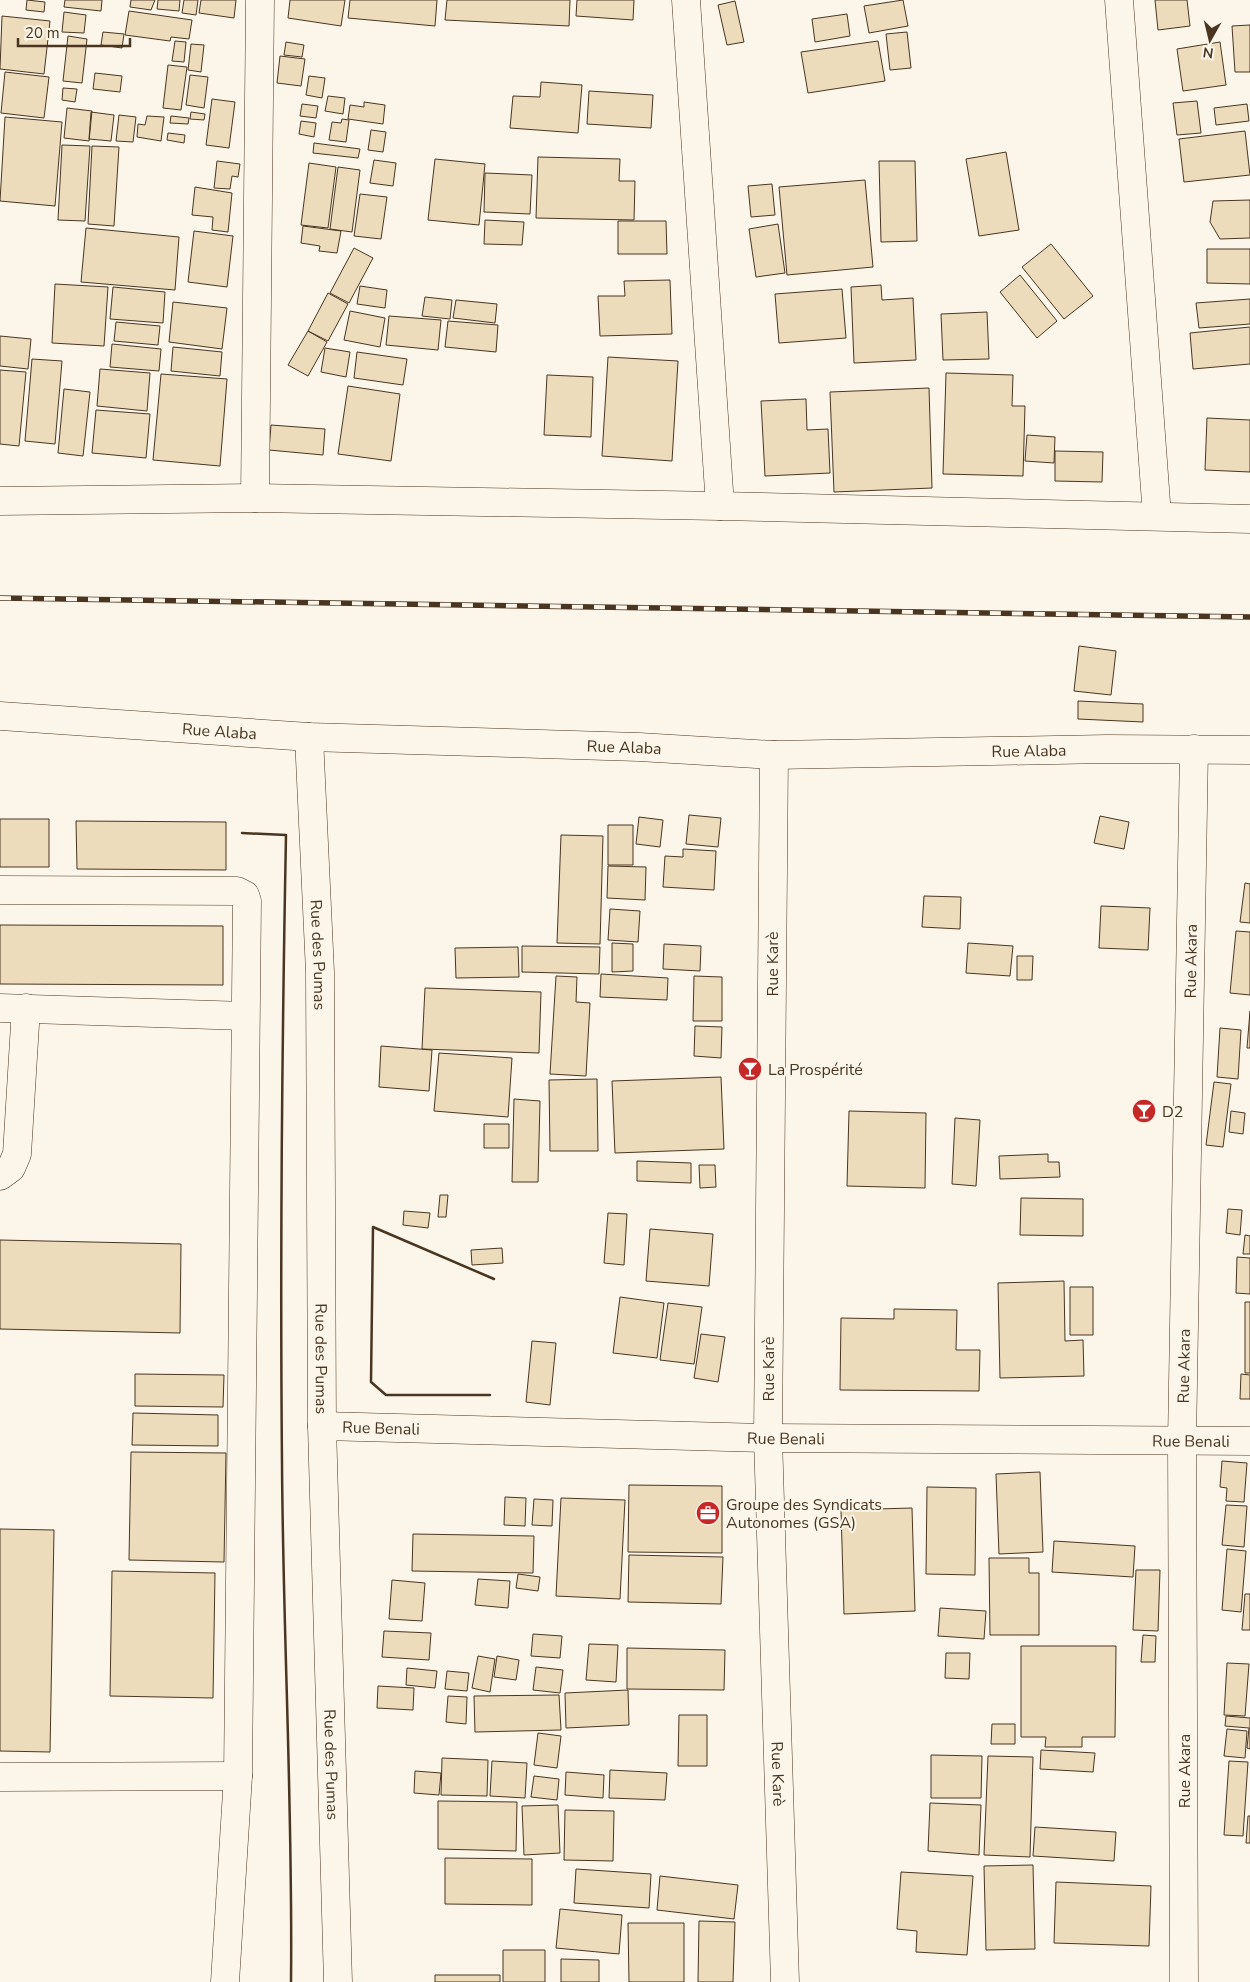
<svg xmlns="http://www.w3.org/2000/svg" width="1250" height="1982" viewBox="0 0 1250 1982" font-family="'Nunito Sans',sans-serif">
<rect width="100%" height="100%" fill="#fbf6e9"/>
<path fill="#ecdcbc" stroke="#4a3520" d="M27 0 45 2 44 12 26 10Z
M65 0H102L101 11 64 7Z
M131 0H155L151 10 130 7Z
M158 0H180L179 11 157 9Z
M184 0H198L196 15 182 13Z
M201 0H236L234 18 199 13Z
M290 0H345L341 26 288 18Z
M350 0H437L435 26 348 18Z
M447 0H570L569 26 445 20Z
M577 0H634L633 20 576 16Z
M903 0 908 26 869 33 864 6Z
M1155 0H1187L1190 26 1158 30Z
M735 1 744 42 727 45 718 5Z
M129 11 192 20 189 39 171 37 170 41 125 35Z
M64 12 86 15 84 33 62 32Z
M847 14 850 36 815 42 812 19Z
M2 16 50 21 44 74 0 69Z
M1250 25V72H1235L1232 26Z
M103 32 124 34 122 48 101 45Z
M907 32 911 68 890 70 886 34Z
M68 36 87 39 82 83 63 81Z
M175 41 186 42 184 62 172 61Z
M878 41 885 81 808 93 801 52Z
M286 42 304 45 302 57 284 55Z
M1220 42 1226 85 1183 91 1177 49Z
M191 44 204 45 201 72 188 70Z
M280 56 305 59 301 86 277 83Z
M168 65 187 67 181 110 163 108Z
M5 72 49 77 44 118 1 113Z
M95 73 122 76 120 92 93 89Z
M190 75 208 77 204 108 186 105Z
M309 76 325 78 322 98 306 95Z
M541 82 582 85 578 133 510 128 513 96 540 97Z
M63 88 77 89 75 102 62 100Z
M589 91 653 95 651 128 587 124Z
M328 96 345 98 343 114 325 111Z
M212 99 235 102 229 148 206 145Z
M1197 101 1201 133 1177 135 1173 103Z
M364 102 385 105 383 124 348 119 350 105 364 107Z
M302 104 318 106 316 118 300 116Z
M1247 104 1249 121 1216 125 1214 108Z
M67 108 92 111 89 141 64 138Z
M91 112 114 115 111 141 89 139Z
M191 112 205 114 204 120 190 119Z
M119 115 136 117 133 142 116 141Z
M147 116 164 117 161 141 137 137 138 124 145 125Z
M171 116 189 118 188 124 170 123Z
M5 117 62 122 55 206 0 201Z
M342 119 349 120 346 142 329 140 332 122 341 123Z
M301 121 316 123 314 137 299 134Z
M371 130 386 132 383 152 368 150Z
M1245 131 1250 175 1184 182 1179 139Z
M168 133 185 135 184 143 167 140Z
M314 143 360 149 358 158 313 153Z
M62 145 90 146 85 221 58 220Z
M92 146 119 147 114 226 88 224Z
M1006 152 1019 230 979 236 966 159Z
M538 157 620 159 619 181H635L634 220 536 218Z
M435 159 485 164 479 225 428 220Z
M374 160 396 163 393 186 370 183Z
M217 161 240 164 238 177 232 176 230 189 214 188Z
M879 161H915L917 241 881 242Z
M309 163 336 167 328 228 301 225Z
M338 167 360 170 352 232 330 229Z
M485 173 532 175 530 214 484 212Z
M865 180 873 267 787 275 779 187Z
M772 184 775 215 751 217 748 186Z
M195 187 232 193 228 232 212 230 213 217 192 215Z
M360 194 387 197 381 239 354 236Z
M1250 200V238L1220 239 1210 222 1213 201Z
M485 220 524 222 522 245 484 244Z
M618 221H666L667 254H618Z
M778 224 785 273 756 277 749 229Z
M303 226 341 231 337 253 319 251 320 246 301 243Z
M86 228 179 237 175 290 81 282Z
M194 231 233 236 227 287 188 282Z
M1051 244 1093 296 1064 319 1022 267Z
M354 248 373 258 349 303 330 293Z
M1207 249H1250V284L1207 283Z
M1020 275 1057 321 1037 338 1000 292Z
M670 280 672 334 600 336 598 296H625L624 281Z
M55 284 108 287 104 346 52 343Z
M881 285 882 300 913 298 916 360 854 363 851 287Z
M360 286 387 290 385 308 357 304Z
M113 287 165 292 163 323 110 319Z
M842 289 846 338 779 343 775 294Z
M328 293 348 304 328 341 308 331Z
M425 297 452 300 450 319 422 316Z
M1250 299V324L1199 328 1196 303Z
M456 300 497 304 495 323 453 318Z
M173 302 227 308 222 349 169 342Z
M350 311 385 318 380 347 344 340Z
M987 312 989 359 943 360 941 314Z
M389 316 441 320 438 350 386 345Z
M448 321 498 325 496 352 445 347Z
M116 322 160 326 158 345 114 341Z
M1250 327V364L1193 369 1190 333Z
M308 331 327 342 308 376 288 365Z
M0 336 31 339 28 369 0 366Z
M112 344 161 349 159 371 110 367Z
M173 347 222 352 220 376 171 371Z
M325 348 350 352 346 377 321 372Z
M357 352 407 359 403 385 354 378Z
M608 357 678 361 672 461 602 456Z
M32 359 62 361 55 444 25 441Z
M100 369 150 373 147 411 97 406Z
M0 370 26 372 19 446 0 444Z
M946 373 1013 375 1012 406H1025L1023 476 943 474Z
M161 374 227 379 220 466 153 460Z
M547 375 593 377 591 437 544 435Z
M348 386 400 394 391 461 338 454Z
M929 388 932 488 834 492 830 392Z
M64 389 90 392 83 456 58 453Z
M806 399 807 430 828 429 830 473 765 476 761 401Z
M96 410 150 414 146 458 92 453Z
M1207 418 1250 420V472L1205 470Z
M271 425 325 429 323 455 269 450Z
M1027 435 1055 437 1054 463 1025 461Z
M1055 451 1103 452 1102 482 1055 481Z
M1079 646 1116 651 1111 695 1074 691Z
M1078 701 1143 704V722L1078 719Z
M689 815 721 818 718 847 686 844Z
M1100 816 1129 822 1124 849 1094 843Z
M639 817 663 820 660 847 636 844Z
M0 819H49V867H0Z
M76 821 226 822V870L77 869Z
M608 825H633V865H608Z
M561 835 603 836 600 944 557 943Z
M683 849 716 851 714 890 663 887 665 856 683 857Z
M608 866 646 867 645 900 607 898Z
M1245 883 1250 884V923L1240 922Z
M924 896 961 897 960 929 922 927Z
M1101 906 1150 908 1148 950 1099 948Z
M610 909 640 911 638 942 608 940Z
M0 925 223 926V985L0 984Z
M1236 931 1250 932V995L1230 993Z
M612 943 633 944V971L612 972Z
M968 943 1013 946 1010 976 966 973Z
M664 944 701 946 700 971 663 969Z
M522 946 600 947 599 974 522 972Z
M518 947 519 977 456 978 455 948Z
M1017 956H1033L1032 980H1017Z
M601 974 668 978 667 1000 600 997Z
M556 976 577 977 576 1002 590 1003 586 1076 550 1074Z
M694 976 722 977V1021H693Z
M425 988 541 992 539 1053 422 1049Z
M1250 1011V1048H1247Z
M695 1026 722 1027 721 1058 694 1056Z
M1220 1028 1241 1030 1238 1079 1217 1077Z
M381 1046 432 1050 429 1091 379 1087Z
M439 1053 512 1058 508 1117 434 1111Z
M721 1077 724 1149 615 1153 612 1081Z
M597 1079 598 1151H550L549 1080Z
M1214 1082 1231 1084 1223 1147 1206 1145Z
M514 1099 540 1101 538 1182H512Z
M849 1111 926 1113 925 1188 847 1186Z
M1231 1111 1245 1113 1243 1134 1229 1132Z
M955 1118 980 1120 976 1186 952 1184Z
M484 1124H509V1148H484Z
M1048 1154V1162H1059L1060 1177 1000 1179 999 1156Z
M637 1161 691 1163V1183L637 1181Z
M699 1165H715L716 1187 700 1188Z
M440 1195H448L446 1217H438Z
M1021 1198 1083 1199V1236L1020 1235Z
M1228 1209 1242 1210 1240 1235 1226 1233Z
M404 1211 430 1213 428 1228 403 1225Z
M608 1213 627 1214 624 1265 604 1263Z
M650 1229 713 1234 709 1286 646 1281Z
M1245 1235 1250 1236V1254H1243Z
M0 1240 181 1244 180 1333 0 1329Z
M502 1248 503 1263 472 1265 471 1250Z
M1237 1257 1250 1258V1294L1236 1293Z
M1064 1281 1065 1341 1083 1340 1084 1376 1000 1378 998 1283Z
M1070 1287H1093V1335H1070Z
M620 1297 664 1303 657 1358 613 1353Z
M1245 1302H1250V1373H1245Z
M668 1303 702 1307 694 1364 660 1360Z
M894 1309 957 1310 956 1350H980L979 1391 840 1390 841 1318 894 1319Z
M701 1334 725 1337 718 1382 694 1378Z
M532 1341 556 1343 550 1405 526 1402Z
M135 1374 224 1375 223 1407 135 1406Z
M1241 1374 1250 1375V1399H1240Z
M133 1413 218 1415V1446L132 1445Z
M131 1452 226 1453 224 1562 129 1560Z
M1222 1461 1247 1463 1244 1502 1226 1501 1227 1488 1220 1487Z
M1040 1472 1043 1552 999 1554 996 1474Z
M629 1485 722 1486V1553L628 1552Z
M927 1487 976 1488 975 1575 926 1574Z
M505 1497 526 1498 525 1526 504 1525Z
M561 1498 625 1500 620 1599 556 1596Z
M534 1499 553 1500 552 1526 532 1525Z
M1226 1505 1247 1506 1244 1547 1222 1545Z
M912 1508 915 1611 844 1614 841 1510Z
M0 1529 54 1530 50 1752 0 1751Z
M413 1534 534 1536 533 1573 412 1571Z
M1054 1541 1135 1546 1133 1577 1052 1572Z
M1227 1549 1246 1551 1241 1612 1222 1610Z
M629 1555 723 1557 721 1604 628 1602Z
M989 1558H1029V1573H1039V1635H990Z
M1136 1570H1160L1158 1631 1133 1630Z
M112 1571 215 1573 213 1698 110 1696Z
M518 1574 540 1577 538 1591 516 1588Z
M478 1579 510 1581 508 1608 475 1605Z
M392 1580 425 1583 422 1621 389 1619Z
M1245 1594H1250V1630H1242Z
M940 1608 986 1611 984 1639 938 1636Z
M384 1631 431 1633 429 1660 382 1657Z
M533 1634 562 1636 560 1658 531 1656Z
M1143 1635 1156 1636 1155 1662H1141Z
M589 1644 618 1645 616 1682 586 1680Z
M1021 1646H1116L1115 1737H1082V1747H1045L1046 1737H1021Z
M627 1648 725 1650 724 1690 627 1689Z
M946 1653H970L969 1679 945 1678Z
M478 1656 495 1659 490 1692 472 1688Z
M497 1656 519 1660 516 1680 494 1677Z
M1227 1663 1249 1664 1245 1716 1224 1715Z
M536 1667 563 1670 560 1693 533 1690Z
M407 1668 437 1671 435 1688 406 1685Z
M447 1671 469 1673 467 1691 445 1689Z
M378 1686 414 1688 413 1710 377 1708Z
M628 1690 629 1725 566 1728 565 1693Z
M559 1695 561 1730 475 1732 474 1696Z
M448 1696 467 1697 466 1724 446 1722Z
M679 1715H707V1766H678Z
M1226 1716 1250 1718V1749L1247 1748 1249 1728 1225 1726Z
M992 1724H1015V1744H991Z
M1227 1729 1247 1731 1245 1758 1224 1756Z
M538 1733 561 1736 557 1768 534 1765Z
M1041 1750 1095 1753 1093 1772 1040 1769Z
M931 1755 982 1756 981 1798H931Z
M988 1756 1033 1757 1030 1857 984 1855Z
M442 1758 488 1760 487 1796 441 1795Z
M492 1761 527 1763 525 1798 490 1796Z
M1229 1761 1248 1762 1243 1836 1224 1835Z
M610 1770 667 1773 665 1800 609 1798Z
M415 1771 441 1773 439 1795 414 1793Z
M566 1772 604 1775 603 1798 565 1795Z
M534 1776 559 1779 557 1800 531 1797Z
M438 1801 517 1802 516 1851 438 1849Z
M930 1803 981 1805 979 1855 928 1851Z
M558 1805 560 1853 524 1855 522 1806Z
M565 1810 614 1811 613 1861 564 1860Z
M1248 1816H1250V1843H1246Z
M1035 1827 1116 1832 1114 1861 1033 1856Z
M445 1858 532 1859V1905L445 1904Z
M1033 1865 1035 1949 986 1950 984 1866Z
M576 1869 651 1874 649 1908 574 1903Z
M901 1872 973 1876 967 1955 916 1952 917 1931 897 1929Z
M660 1876 738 1885 734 1919 657 1910Z
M1056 1882 1151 1886 1149 1946 1054 1943Z
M560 1909 622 1915 619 1954 556 1948Z
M699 1921 735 1922 733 1982H698Z
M628 1923H684V1982H629Z
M503 1950H545V1982H503Z
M561 1959 599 1960V1982H561Z
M435 1975H500V1982H435Z"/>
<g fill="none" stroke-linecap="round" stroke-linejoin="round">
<g stroke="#4a3520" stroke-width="29">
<g id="minor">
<path d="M686 0 720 506"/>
<path d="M1119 0 1157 516"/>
<path d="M255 498 260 0"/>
<path d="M0 501 255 498 720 506 1250 519"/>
<path id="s1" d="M0 716 309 737 639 747 774 755 1107 749 1250 750"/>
<path id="s2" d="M309 737 320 972 322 1426 338 1982"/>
<path id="s3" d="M774 755 768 1438 785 1982"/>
<path d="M0 890 237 891 245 895 247 901 238 1776 225 1982"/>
<path d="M0 1008 245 1016"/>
<path d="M0 1176 11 1168 17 1154 26 1008"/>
<path id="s4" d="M322 1426 768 1438 1250 1441"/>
<path d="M0 1777 238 1776"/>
<path id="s5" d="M1184 1982 1182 1441 1194 749"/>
</g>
</g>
<use href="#minor" stroke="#fbf6e9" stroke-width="28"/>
<g stroke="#4a3520" stroke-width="5.5">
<path id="rail" d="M0 598 1250 617"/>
</g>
<use href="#rail" stroke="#fbf6e9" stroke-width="4" stroke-dasharray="11" stroke-linecap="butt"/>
<path stroke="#4a3520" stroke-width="2.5" d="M242 833 286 835C282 1044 280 1254 282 1463 283 1636 293 1809 291 1982
M490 1395H386L371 1382 373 1227 494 1279"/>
</g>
<defs>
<g id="bar-disc" transform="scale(1.25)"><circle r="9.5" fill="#c62828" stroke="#fbf6e9"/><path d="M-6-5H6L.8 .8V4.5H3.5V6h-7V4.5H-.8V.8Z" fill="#fff"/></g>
<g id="office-disc" transform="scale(1.25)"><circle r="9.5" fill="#c62828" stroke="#fbf6e9"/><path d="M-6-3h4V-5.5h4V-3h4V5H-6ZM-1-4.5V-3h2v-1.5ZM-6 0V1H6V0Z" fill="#fff"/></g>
</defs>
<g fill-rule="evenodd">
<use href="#bar-disc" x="750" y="1069"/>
<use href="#bar-disc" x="1144" y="1111"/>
<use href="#office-disc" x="708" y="1513"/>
</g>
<g text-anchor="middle" stroke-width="4" stroke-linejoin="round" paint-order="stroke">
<g font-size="16" fill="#4a3520" stroke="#fbf6e9">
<text dy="6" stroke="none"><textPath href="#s1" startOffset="220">Rue Alaba</textPath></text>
<text dy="6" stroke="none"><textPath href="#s1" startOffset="625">Rue Alaba</textPath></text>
<text dy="6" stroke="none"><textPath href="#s1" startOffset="1030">Rue Alaba</textPath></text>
<text dy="6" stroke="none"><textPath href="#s2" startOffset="218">Rue des Pumas</textPath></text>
<text dy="6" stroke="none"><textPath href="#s5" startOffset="1021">Rue Akara</textPath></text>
<text transform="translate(772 964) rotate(-90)" y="6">Rue Karè</text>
<text dy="6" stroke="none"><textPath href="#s2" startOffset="622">Rue des Pumas</textPath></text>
<text dy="6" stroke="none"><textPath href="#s5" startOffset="616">Rue Akara</textPath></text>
<text transform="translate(768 1369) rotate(-90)" y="6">Rue Karè</text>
<text dy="6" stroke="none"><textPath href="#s4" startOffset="59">Rue Benali</textPath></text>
<text dy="6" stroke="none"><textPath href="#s4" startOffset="464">Rue Benali</textPath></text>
<text dy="6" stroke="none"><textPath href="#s4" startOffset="869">Rue Benali</textPath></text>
<text dy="6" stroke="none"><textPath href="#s2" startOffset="1028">Rue des Pumas</textPath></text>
<text transform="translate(1184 1771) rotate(-90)" y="6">Rue Akara</text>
<text dy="6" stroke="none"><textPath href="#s3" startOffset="1019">Rue Karè</textPath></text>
</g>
<g font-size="16" fill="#4a3520" stroke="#fbf6e9" text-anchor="start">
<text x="768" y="1075">La Prospérité</text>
<text x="1162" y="1117">D2</text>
<text x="726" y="1510">Groupe des Syndicats<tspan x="726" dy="18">Autonomes (GSA)</tspan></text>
</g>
</g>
<g transform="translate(1210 40) rotate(188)" stroke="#fbf6e9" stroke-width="4" paint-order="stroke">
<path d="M0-4L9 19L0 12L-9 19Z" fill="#4a3520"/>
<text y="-8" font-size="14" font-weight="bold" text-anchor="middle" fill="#4a3520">N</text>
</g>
<path d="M18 38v8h112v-8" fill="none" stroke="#4a3520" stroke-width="2.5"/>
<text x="25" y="38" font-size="15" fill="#4a3520" stroke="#fbf6e9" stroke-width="4" paint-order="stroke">20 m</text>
</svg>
